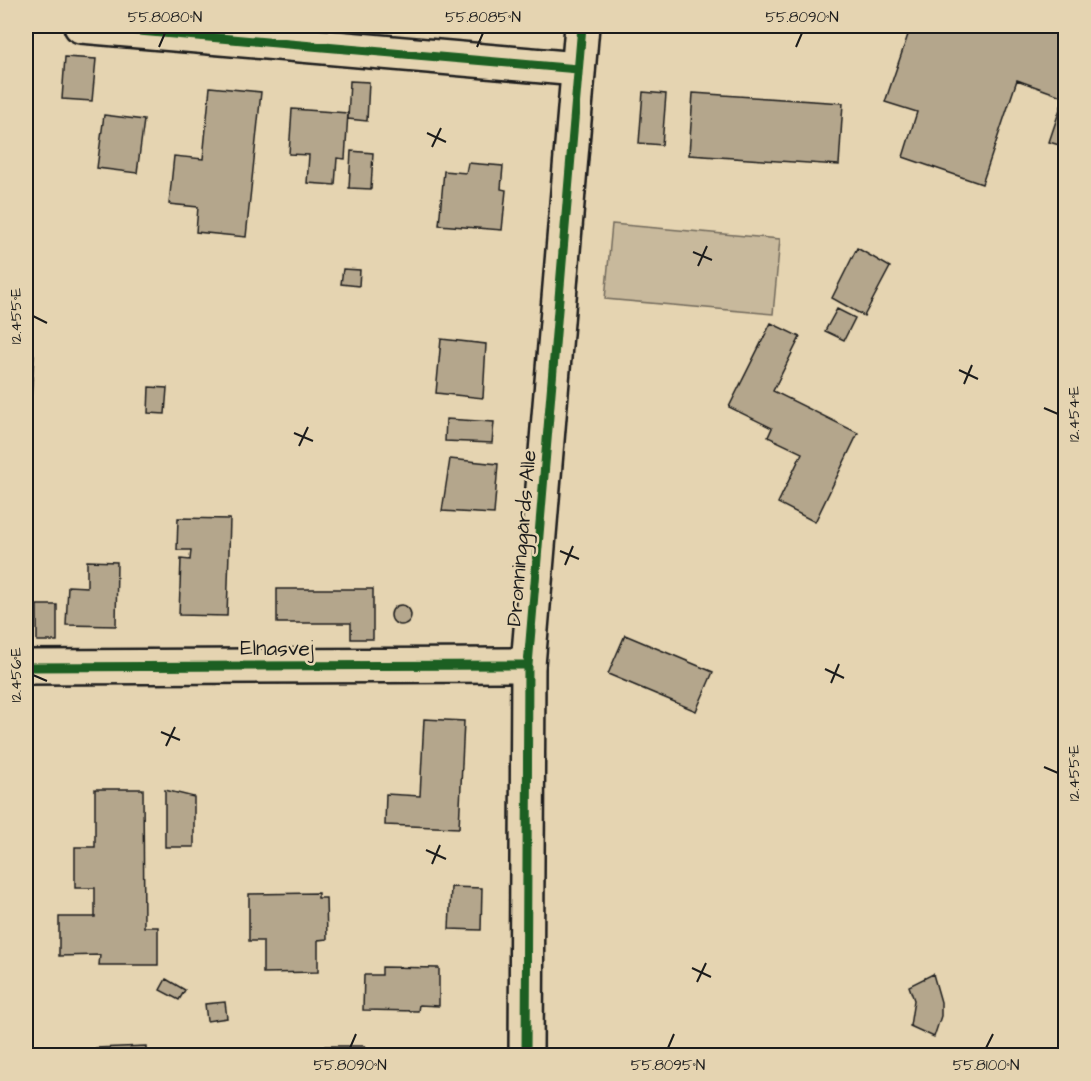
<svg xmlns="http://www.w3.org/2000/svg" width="1091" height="1081" viewBox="0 0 1091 1081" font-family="'Architects Daughter',sans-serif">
<rect width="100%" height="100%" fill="#e5d4b1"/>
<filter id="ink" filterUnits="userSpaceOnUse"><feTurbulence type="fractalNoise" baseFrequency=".0167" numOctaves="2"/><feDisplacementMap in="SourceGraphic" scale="12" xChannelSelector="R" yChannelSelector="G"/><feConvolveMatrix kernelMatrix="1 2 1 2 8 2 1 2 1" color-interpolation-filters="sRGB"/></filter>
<g filter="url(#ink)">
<path fill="#c8b99c" stroke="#726a5c" stroke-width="1.5" d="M612 224 780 239 773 314 605 299Z"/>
<path fill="#b4a68c" stroke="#1c1c1c" stroke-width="1.5" d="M911 26H1066V147L1049 142 1064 97 1017 80 982 184 903 157 917 112 885 102Z
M65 57 96 59 92 101 62 99Z
M350 81 369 82 367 121 348 119Z
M210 87 261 92 246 237 196 232 198 207 169 204 174 156 203 159Z
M643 92 666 94 662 145 639 143Z
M693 93 843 103 839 165 689 155Z
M292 109 348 113 345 159 337 158 335 185 307 183 309 155 289 154Z
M104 115 144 120 137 173 97 168Z
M351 151 373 153 371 189 349 188Z
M468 163 503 166 501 189 506 190 502 230 439 225 444 171 466 173Z
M857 248 890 267 864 316 832 298Z
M343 269 360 270 359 286 341 284Z
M837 309 855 318 844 340 825 331Z
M771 323 800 337 773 391 858 433 815 522 778 503 802 453 768 437 772 428 729 407Z
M441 339 486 344 483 398 436 393Z
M26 355H34L31 399H26Z
M149 387 167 388 165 414 148 413Z
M446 419 494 422 492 443 445 441Z
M450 459 498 464 494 514 442 511Z
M178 518 230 519 227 616 179 615 181 559 190 560 191 550H177Z
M87 561 117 562 116 626 66 625 68 586 87 587Z
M277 589H373V639H351V623H277Z
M391 615a10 10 0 1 1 20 0a10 10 0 1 1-20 0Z
M37 605H57V641H37Z
M625 635 713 672 696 711 608 674Z
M424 719 464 721 459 828 385 825 386 794 420 796Z
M95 789H143L144 927H158V965H99L100 955 59 956V917H95V888H75V847H95Z
M165 790 194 797V847H165Z
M451 887 482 888 481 930 449 929Z
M318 893V898H326L327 939 318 940V972L263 973V941H249V894Z
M382 967 439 968V1006L419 1005 418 1011 363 1010 364 975H382Z
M933 974 941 1002V1016L934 1037 910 1026 914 1000 909 986Z
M166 979 185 990 179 1000 160 990Z
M225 1002 227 1018 207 1021 205 1004Z
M146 1046V1056H97L96 1048Z
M325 1046H365L364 1056H325Z"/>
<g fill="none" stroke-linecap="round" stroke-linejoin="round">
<g stroke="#1c1c1c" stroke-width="38">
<path id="street" d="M81 26 578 69
M26 667 528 665"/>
</g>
<g stroke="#1c1c1c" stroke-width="38">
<path id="secondary" d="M526 1056 528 665 582 26"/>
</g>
<use href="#street" stroke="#e5d4b1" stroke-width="33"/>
<use href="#secondary" stroke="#e5d4b1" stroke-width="33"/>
<g stroke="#e5d4b1" stroke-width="13">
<path id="cycleway" d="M81 26 578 69
M26 667 528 665
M526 1056 528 665 582 26"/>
</g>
<use href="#cycleway" stroke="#1b5e20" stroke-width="9"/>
</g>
</g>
<path fill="none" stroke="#1c1c1c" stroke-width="2" d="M159 47 165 33M477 47 483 33M796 47 802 33M427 133 446 142M432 147 441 128M693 252 712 260M698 266 707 246M33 316 47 323M959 370 978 379M964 384 972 365M1044 408 1058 414M294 433 313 441M299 446 308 427M560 551 579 559M565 565 573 546M825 669 844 678M33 675 47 681M831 683 839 664M161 732 180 740M166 746 175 727M1044 767 1058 773M426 850 446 859M432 864 440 845M692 968 711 977M697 982 706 963M350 1048 356 1034M668 1048 674 1034M986 1048 993 1034"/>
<g text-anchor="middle" stroke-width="5" stroke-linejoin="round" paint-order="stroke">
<g font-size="21" fill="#1c1c1c" stroke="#e5d4b1">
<text transform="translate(521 538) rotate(-85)" y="7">Dronninggårds Alle</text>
<text x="277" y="655">Elnasvej</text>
</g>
</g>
<rect width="1091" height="1081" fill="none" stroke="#e5d4b1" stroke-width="66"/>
<rect x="33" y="33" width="1025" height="1015" fill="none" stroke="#1c1c1c" stroke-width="2"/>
<g font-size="15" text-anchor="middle" fill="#1c1c1c">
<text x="165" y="22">55.8080°N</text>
<text x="483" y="22">55.8085°N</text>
<text x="802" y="22">55.8090°N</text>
<text transform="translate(16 316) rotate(-90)" y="5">12.455°E</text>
<text transform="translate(1074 414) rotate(-90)" y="5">12.454°E</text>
<text transform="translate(16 675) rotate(-90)" y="5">12.456°E</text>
<text transform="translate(1074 773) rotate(-90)" y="5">12.455°E</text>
<text x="350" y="1070">55.8090°N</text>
<text x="668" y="1070">55.8095°N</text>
<text x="986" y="1070">55.8100°N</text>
</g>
</svg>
